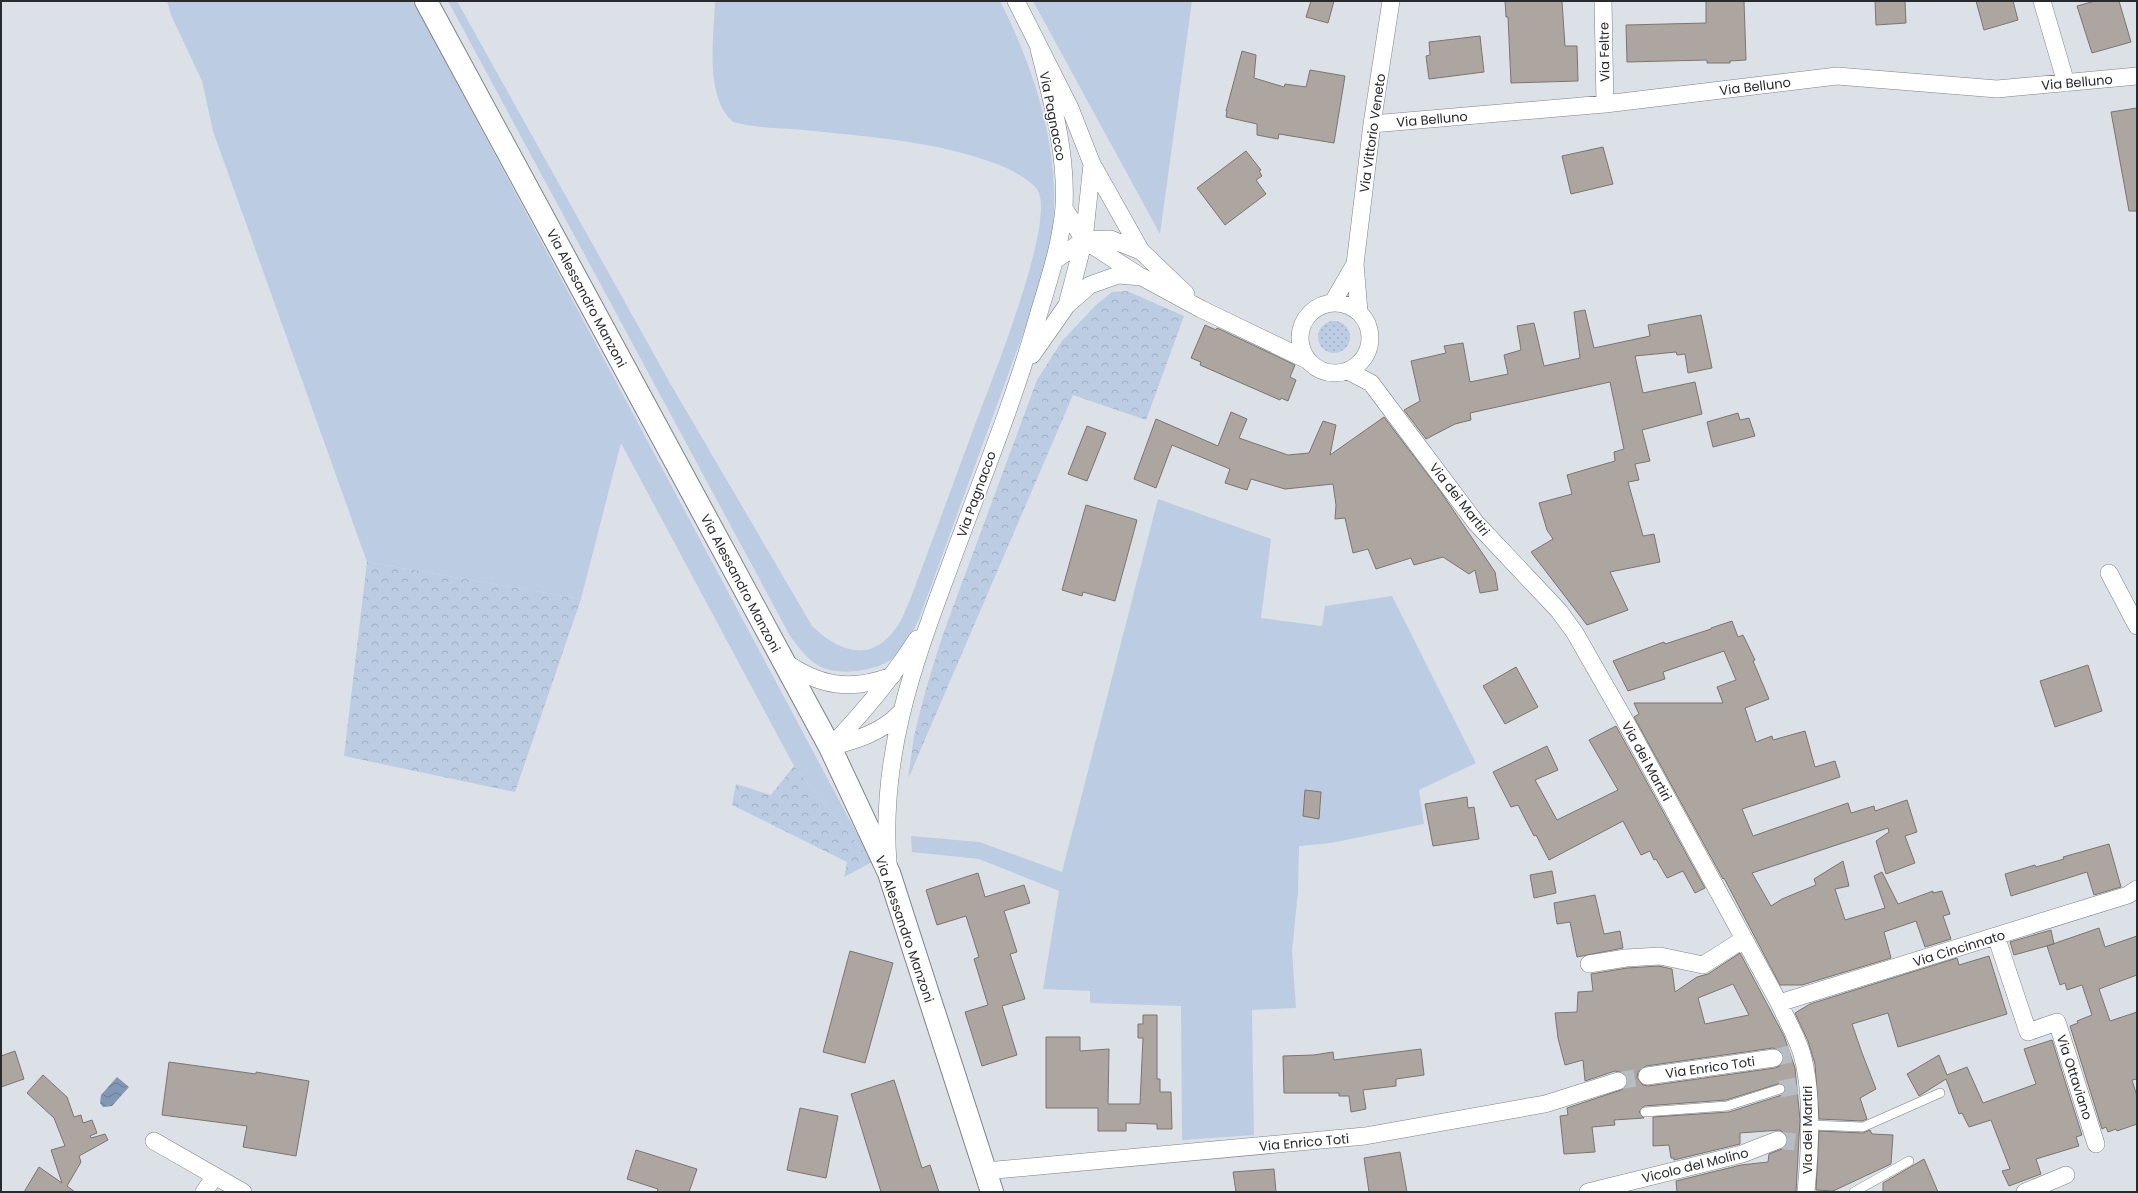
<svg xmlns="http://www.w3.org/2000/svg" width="2138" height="1193" viewBox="0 0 2138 1193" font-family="Poppins,sans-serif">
<defs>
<pattern id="forest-crowns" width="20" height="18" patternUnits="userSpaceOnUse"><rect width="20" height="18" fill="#bbcce3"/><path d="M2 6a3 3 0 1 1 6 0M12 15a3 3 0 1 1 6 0" fill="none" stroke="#a1afc3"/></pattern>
<pattern id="garden-dots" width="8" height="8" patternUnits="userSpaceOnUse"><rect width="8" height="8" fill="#bbcce3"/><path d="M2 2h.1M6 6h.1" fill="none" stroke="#a1afc3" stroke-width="1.8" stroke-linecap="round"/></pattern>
<pattern id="water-waves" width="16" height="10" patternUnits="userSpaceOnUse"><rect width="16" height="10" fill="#8198b5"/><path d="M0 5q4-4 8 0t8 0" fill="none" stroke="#6a7c94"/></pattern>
</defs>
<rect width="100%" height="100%" fill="#dce1e8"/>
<path fill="#bbcce3" d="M167 1H413L872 862 794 766 621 443 581 599 367 562 213 131 202 81 171 15Z
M448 1H457L670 383 812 626C840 653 873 664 898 625 903 618 906 608 910 600 931 544 952 487 973 430 989 387 1053 231 1039 193 1036 182 1008 168 997 164 936 141 869 137 804 130 781 128 755 128 733 122 704 96 714 37 715 1H1000C1035 70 1060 148 1053 227 1051 250 1043 272 1037 295L919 619C913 631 908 643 899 653 882 672 833 679 813 662 803 654 796 644 789 634Z
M1033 1H1192L1160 234Z
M1158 499 1271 539 1261 618 1322 626 1325 606 1392 596 1476 763 1419 790 1424 824 1331 843 1299 846 1298 891 1292 951 1296 1008 1252 1010 1254 1135 1182 1140 1181 1006 1090 1003V991L1043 989 1059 891 979 859 912 852 911 836 979 842 1062 872Z"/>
<path fill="url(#forest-crowns)" d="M1127 291 1184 316 1146 420 1073 395 908 779 914 736 926 689 942 637 1037 380 1062 341 1096 305 1112 292Z
M367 562 581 599 515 792 344 756Z
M794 766 872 862 844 877 847 862 732 805 736 784 771 795Z"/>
<path fill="url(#garden-dots)" d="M1318 337a16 16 0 1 1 32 0a16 16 0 1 1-32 0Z"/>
<path fill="url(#water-waves)" d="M117 1077 129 1087 112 1106 103 1107 100 1103 101 1095Z"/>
<path fill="#ada6a0" stroke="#7b756f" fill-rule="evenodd" d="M1311 1H1334L1328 23 1306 17Z
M1505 1H1562L1565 46H1577L1578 81 1511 83 1508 17H1506Z
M1706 1H1744L1746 60 1730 61V63H1707V60L1627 62 1626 25 1706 23Z
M1875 1H1905L1906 23 1876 25Z
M1976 1H2013L2018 20 1984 30Z
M2095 1H2119L2131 42 2092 53 2077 6Z
M1480 36 1484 72 1429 79 1426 56 1430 55 1429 42Z
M1242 51 1256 55 1254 78 1284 87 1285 84 1306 87 1310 70 1345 76 1334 143 1279 134 1278 139 1257 135V124L1226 117 1227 111H1226Z
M2137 108V211H2129L2111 112Z
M1603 147 1613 184 1571 194 1562 156Z
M1246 151 1261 170 1259 171 1262 176 1256 180 1266 194 1225 225 1197 188Z
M1585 310 1594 348 1650 336 1648 325 1701 315 1712 368 1688 373 1685 354 1677 355 1676 352 1635 356 1643 393 1695 382 1702 414 1642 430 1650 461 1635 464 1639 480 1628 482 1643 536 1654 534 1660 562 1610 572 1628 610 1587 625 1531 552 1553 539 1547 530 1539 503 1572 494 1567 475 1615 461 1614 452 1624 449 1610 382 1470 413 1471 420 1455 424 1426 439 1404 410 1420 401 1411 361 1446 353 1444 346 1463 343 1470 382 1508 374 1504 355 1521 350 1517 326 1534 323 1544 366 1580 358 1574 312Z
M1205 325 1216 330 1217 328 1295 365 1290 377 1296 380 1288 401 1281 398 1280 400 1200 365 1201 362 1191 358Z
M1231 412 1247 419 1239 438 1288 455 1309 453 1323 421 1336 425 1330 455 1384 417 1441 492 1495 572 1498 590 1480 593 1475 570 1469 574 1443 557 1414 565 1411 558 1376 569 1368 549 1353 553 1345 518 1335 519 1336 505 1333 484 1285 489 1251 479 1247 490 1225 483 1230 469 1172 445 1156 488 1134 479 1156 419 1218 446Z
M1738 413 1740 420 1749 418 1755 436 1713 447 1707 422Z
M1087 426 1106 433 1087 481 1068 474Z
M1086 505 1137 520 1115 601 1083 592 1082 596 1062 590Z
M1732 621 1738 637 1743 635 1755 660 1753 661 1769 699 1745 708 1756 742 1772 736 1773 740 1805 731 1815 767 1835 761 1840 777 1742 809 1753 836 1848 803 1851 813 1874 806 1875 811 1907 800 1917 832 1905 836 1915 863 1886 874 1876 841 1889 832 1888 828 1752 873 1771 906 1782 899 1816 885 1814 879 1843 861 1849 886 1835 889 1845 920 1885 908 1874 876 1882 872 1898 904 1933 891V893L1942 891 1950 914 1943 916 1951 939 1925 947 1916 921 1884 932 1891 958 1802 985H1780L1724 878 1723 879 1634 717 1639 714 1634 703H1723L1717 687 1736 680 1724 651 1663 672 1665 679 1628 691 1613 661 1664 642 1665 644 1711 629V628Z
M2088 665 2102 711 2055 727 2040 681Z
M1516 667 1538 707 1505 724 1483 686Z
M1616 726 1705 888 1695 893 1683 871 1667 878 1656 859 1654 860 1650 851 1641 855 1623 821 1549 860 1536 835 1534 836 1518 805 1511 807 1493 772 1547 746 1558 770 1535 780 1557 820 1618 790 1589 740Z
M1305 790 1321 792 1319 819 1303 816Z
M1467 797 1468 808 1474 807 1479 839 1433 846 1425 804Z
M2109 844 2121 887 2094 895 2087 872 2011 896 2005 874 2035 865 2036 867 2064 859 2063 857Z
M1552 871 1556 893 1534 898 1530 875Z
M978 873 985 897 1024 885 1030 903 1004 911 1017 952 1010 954 1025 999 1002 1006 1017 1055 982 1066 965 1012 988 1005 974 959 979 957 966 916 937 925 926 890Z
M1595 895 1604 934 1620 931 1623 948 1577 957 1570 922 1557 924 1554 903Z
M2099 928 2105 947 2137 936V975L2099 989 2110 1021 2137 1012V1079L2132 1080 2137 1096V1124L2117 1131 2116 1129 2108 1132 2106 1127 2102 1129 2070 1026 2078 1023 2077 1021 2092 1015 2082 985 2067 990 2065 983 2060 985 2047 946Z
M2051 930 2054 944 2014 955 2010 942Z
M850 951 893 963 865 1063 823 1052Z
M1740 953 1784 1036 1795 1068 1800 1120 1796 1192H1677L1676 1181 1741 1165 1768 1162 1769 1154 1782 1149 1788 1142 1787 1136 1780 1130 1740 1133V1144L1674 1160V1158H1671L1669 1145 1653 1146V1117L1729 1112 1782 1095 1786 1088 1781 1083 1726 1100 1644 1106 1639 1112 1644 1118 1614 1120 1615 1125 1592 1127 1595 1152 1564 1154 1560 1116 1568 1115 1567 1108 1621 1090 1626 1087 1628 1078 1624 1073 1615 1071 1585 1081 1583 1060 1565 1065 1558 1038 1555 1013 1577 1012 1578 992 1593 991 1591 974 1627 968 1659 966 1672 969 1675 992 1697 977 1708 974ZM1733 984 1749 1015 1705 1024 1698 998ZM1773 1048 1782 1052 1784 1057 1780 1066 1775 1068 1648 1086 1643 1085 1637 1078 1638 1072 1646 1066Z
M1989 956 2007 1014 1898 1047 1888 1013 1852 1024 1862 1053 1876 1089 1860 1098 1867 1119 1862 1121 1819 1119 1815 1064 1808 1041 1795 1013 1810 1004 1957 958 1959 965Z
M1143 1015H1157V1079H1160V1092H1171L1172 1129H1157V1124L1126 1123V1131H1098V1108H1046V1037H1080V1051L1109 1049 1108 1104H1140L1143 1038H1138V1024H1143Z
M2052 1040 2082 1135 2076 1137 2079 1146 2036 1159 2041 1174 2009 1186 2002 1171 2010 1169 1991 1120 1969 1127 1962 1113 1959 1114 1946 1079 1919 1096 1907 1074 1939 1055 1947 1075 1967 1067 1983 1103 2036 1084 2024 1049Z
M1421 1049 1424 1075 1396 1079V1086L1363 1090 1366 1109 1351 1112 1349 1096H1339V1093H1284L1283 1056 1314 1055 1333 1052 1334 1060Z
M15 1051 24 1079 1 1087V1056Z
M169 1062 256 1074V1072L309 1081 296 1156 243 1147 247 1126 162 1115Z
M43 1075 67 1097 74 1117 81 1115 83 1123 92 1120 97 1133 90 1136 91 1138 105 1134 108 1140 79 1156 81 1162 67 1186 75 1192H24L39 1167 62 1183 51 1150 65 1146 54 1118 27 1093Z
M894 1080 922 1168 930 1165 939 1192H881L851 1094Z
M800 1108 838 1116 826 1178 787 1170Z
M1870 1130 1872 1134 1893 1135 1891 1164 1833 1191 1816 1190 1819 1131 1863 1133Z
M636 1150 697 1169 689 1192H657L658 1189 627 1179Z
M1400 1152 1407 1192H1369L1364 1158Z
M1924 1159 1938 1192H1883V1183Z
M1274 1169 1276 1192H1236L1233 1172Z"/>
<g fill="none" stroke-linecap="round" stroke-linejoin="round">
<path stroke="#b8bcc3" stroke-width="17" stroke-dasharray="17 8" stroke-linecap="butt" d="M1774 1058 1793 1053
M1618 1081 1647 1076
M1780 1089 1802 1085
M1778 1140 1802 1143"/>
<g stroke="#7d8288" stroke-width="10">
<path id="lane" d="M1645 1112 1727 1106 1780 1089
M1810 1125 1863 1127 1940 1093
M1854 1192 1909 1161"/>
</g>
<g stroke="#7d8288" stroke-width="18">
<path id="street" d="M1016 1 1070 108 1092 164 1084 240 1067 305
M1603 1 1605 104
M2042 1 2066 83
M1372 124 1605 104 1837 76 1997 89 2137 76
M1092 164 1141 251 1186 294
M1064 208 1084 240 1138 275
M1054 261 1084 240 1110 239 1141 251
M1333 302 1355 264
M1300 338a35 35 0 1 1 70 0a35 35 0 1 1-70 0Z
M1359 312 1355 264 1372 124 1391 1
M1032 355 1067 305 1090 285 1118 275 1142 277 1201 309 1307 360
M1348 371 1371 383 1476 523 1559 611 1575 633 1623 717 1779 1003C1786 1018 1795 1034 1801 1051 1813 1089 1810 1151 1806 1192
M2109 573 2137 626
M785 662C821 687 851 691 892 676
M830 747C862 714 892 678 917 639
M830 747C856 740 881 733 900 713
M888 863C880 758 912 667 948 571 978 488 1012 407 1036 323 1047 285 1061 246 1064 207 1067 153 1052 101 1039 49
M1996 936 2028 1032 2057 1022 2096 1144
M1589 964 1626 958 1660 956 1703 965 1744 939
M1779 1003 2128 895 2137 889
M1647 1076 1774 1058
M154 1141 243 1192
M986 1171 1365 1136 1545 1104 1618 1081
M204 1192 215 1176
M1588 1192 1742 1154 1778 1140
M2025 1192 2066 1175"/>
</g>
<g stroke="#7d8288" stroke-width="24">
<path id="secondary" d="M426 1 830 747 889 873 992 1192"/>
</g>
<use href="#lane" stroke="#fff" stroke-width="9"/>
<use href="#street" stroke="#fff" stroke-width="17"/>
<use href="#secondary" stroke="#fff" stroke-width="22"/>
</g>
<g text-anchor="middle" stroke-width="3" stroke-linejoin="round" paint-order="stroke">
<g font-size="13" fill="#282a2d" stroke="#fff">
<text transform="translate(1604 52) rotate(-91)" y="5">Via Feltre</text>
<text transform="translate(2077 82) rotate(-5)" y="5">Via Belluno</text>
<text transform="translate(1755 86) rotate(-7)" y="5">Via Belluno</text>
<text transform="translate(1053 116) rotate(79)" y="5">Via Pagnacco</text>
<text transform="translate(1432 119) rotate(-5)" y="5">Via Belluno</text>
<text transform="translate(1372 133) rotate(-82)" y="5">Via Vittorio Veneto</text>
<text transform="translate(587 298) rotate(62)" y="5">Via Alessandro Manzoni</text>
<text transform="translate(976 494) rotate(-70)" y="5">Via Pagnacco</text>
<text transform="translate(1460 499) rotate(52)" y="5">Via dei Martiri</text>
<text transform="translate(741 583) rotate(62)" y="5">Via Alessandro Manzoni</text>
<text transform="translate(1647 761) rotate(61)" y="5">Via dei Martiri</text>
<text transform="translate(905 929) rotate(71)" y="5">Via Alessandro Manzoni</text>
<text transform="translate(1959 948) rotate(-17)" y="5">Via Cincinnato</text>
<text transform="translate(1710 1067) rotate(-8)" y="5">Via Enrico Toti</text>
<text transform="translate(2075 1077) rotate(72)" y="5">Via Ottaviano</text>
<text transform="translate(1807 1130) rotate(-90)" y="5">Via dei Martiri</text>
<text transform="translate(1304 1142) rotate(-5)" y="5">Via Enrico Toti</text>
<text transform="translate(1695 1165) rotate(-14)" y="5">Vicolo del Molino</text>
</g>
</g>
<rect width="2138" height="1193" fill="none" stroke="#282a2d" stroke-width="4"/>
</svg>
